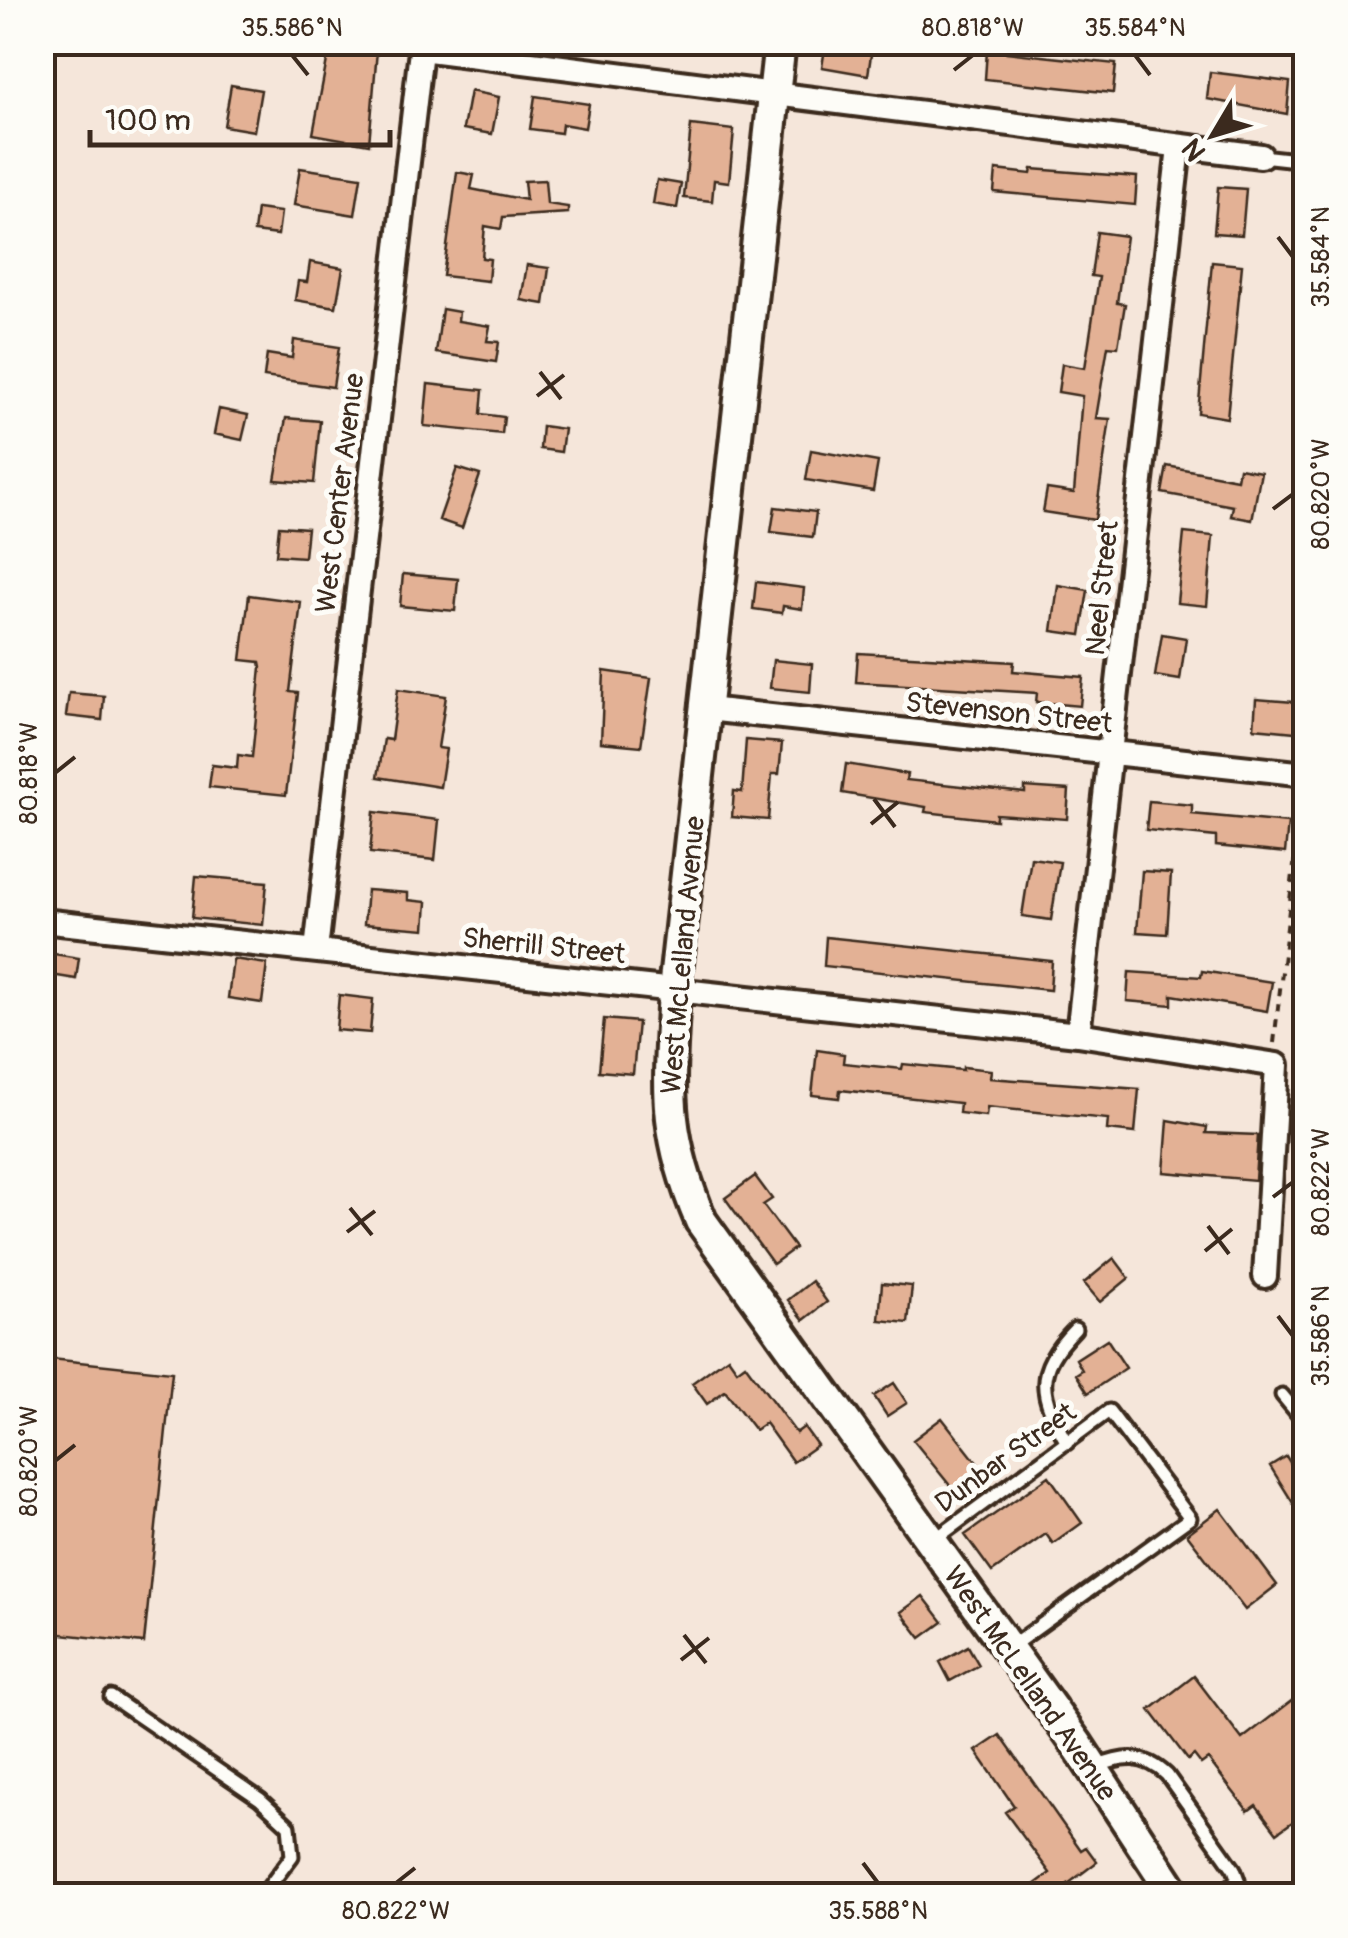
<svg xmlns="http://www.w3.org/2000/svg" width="1348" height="1938" viewBox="0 0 1348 1938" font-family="Pangolin,sans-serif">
<rect width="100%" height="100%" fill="#f5e6da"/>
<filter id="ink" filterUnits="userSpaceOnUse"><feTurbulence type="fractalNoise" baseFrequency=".01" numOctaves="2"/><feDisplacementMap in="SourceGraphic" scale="20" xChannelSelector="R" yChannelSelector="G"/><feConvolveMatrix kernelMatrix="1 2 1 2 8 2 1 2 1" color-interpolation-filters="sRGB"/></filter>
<g filter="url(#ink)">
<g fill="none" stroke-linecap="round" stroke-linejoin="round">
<path stroke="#6a9396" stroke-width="6" d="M42 1885 65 1896"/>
</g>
<path fill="#e3b195" stroke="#3b2a1e" stroke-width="2.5" d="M271 42H344L377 50 369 144 313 134 327 60 270 52Z
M826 42 872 48 868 75 822 67Z
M987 50 1116 64 1113 93 985 79Z
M1210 72 1290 82 1287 114 1207 99Z
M231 85 261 90 254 131 224 126Z
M470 91 499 97 492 134 463 129Z
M535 96 589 104 585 128 562 124 561 133 530 129Z
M691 125 734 130 729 182 714 180 712 201 684 198Z
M300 168 361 177 355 215 294 205Z
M1032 169 1137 177 1135 205 994 192 996 170 1031 174Z
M457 172 474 175 471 189 526 200 524 181 545 180 547 204 568 207V213L503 217 501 229 485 226 482 258 490 259 488 281 443 276Z
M657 180 681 184 677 208 653 204Z
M1218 187 1246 189 1242 235 1214 233Z
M257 209 281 212 278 235 254 232Z
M1097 232 1126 236 1117 303 1125 304 1118 347 1108 346 1096 418 1110 419 1095 520 1043 512 1047 489 1074 493 1082 396 1058 392 1062 364 1085 368 1099 277 1091 276Z
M310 262 343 268 336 307 295 300 298 281 307 282Z
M1212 262 1242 265 1227 418 1198 413Z
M527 265 549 268 544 304 521 300Z
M442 309 459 312 458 321 490 326 487 341 499 342 496 362 436 353Z
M294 340 339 347 333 387 264 377 267 354 292 358Z
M428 384 483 390 481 414 504 417 502 434 424 426Z
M219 409 248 415 242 440 214 434Z
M286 418 320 421 314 483 275 480Z
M542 426 564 429 561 452 540 449Z
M811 450 878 462 873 491 806 480Z
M1167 466 1237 479 1239 468 1261 472 1252 520 1231 516 1233 506 1162 493Z
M457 468 480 475 462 528 439 520Z
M775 507 816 512 813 537 771 532Z
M279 526 307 528 304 557 276 555Z
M1184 533 1213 536 1207 606 1177 603Z
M403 574 458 579 455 611 400 606Z
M756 582 804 588 802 609 783 606 782 613 753 609Z
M1058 585 1088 590 1081 635 1052 631Z
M249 595 301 602 290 692 298 693 286 795 209 787 212 765 237 768 238 755 252 757 261 667 260 662 241 660Z
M1162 634 1186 638 1180 680 1155 676Z
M858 653 1014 662 1013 671 1083 677 1080 706 1036 702 1037 693 856 682Z
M773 660 812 664 810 692 770 688Z
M604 671 651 678 641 746 601 742Z
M398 689 446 696 438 748 446 749 440 787 378 777 384 739 391 740Z
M69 693 104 696 102 720 66 716Z
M1256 699 1306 703V733L1254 728Z
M746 740 782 743 779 774H772L768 820 732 817 734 791 742 792Z
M846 764 907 774 906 780 1025 793V787L1069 790 1067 819 996 814V820L925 812 926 807 842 793Z
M1149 801 1192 805V814L1288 823 1285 853 1216 846V837L1146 830Z
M374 812 439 820 435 860 370 853Z
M1031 858 1060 862 1051 920 1022 916Z
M1142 871 1171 873 1167 934 1137 932Z
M196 876 267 882 263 925 192 918Z
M367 890 408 893V900L427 902 425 929 364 924Z
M826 937 1052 961 1050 990 824 966Z
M54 954 79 958 76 979 51 975Z
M233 959 267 964 262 1003 228 998Z
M1202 971 1272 982 1267 1011 1172 995V1005L1127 1001 1129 972 1201 977Z
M339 995 373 999 370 1033 336 1030Z
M604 1019 638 1022 633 1074 599 1071Z
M817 1050 844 1054 843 1063 902 1069 903 1064 963 1070V1067L991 1070 990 1078 1139 1089 1135 1133 1107 1130 1108 1119 987 1107 986 1116 959 1113 960 1103 840 1090 839 1098 812 1095Z
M1168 1120 1207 1127 1206 1133 1258 1135 1255 1180 1164 1172Z
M755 1176 772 1199 763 1205 795 1248 773 1264 725 1198Z
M1114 1258 1129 1278 1100 1302 1084 1283Z
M812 1281 827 1302 804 1320 788 1300Z
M882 1283 912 1286 908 1323 879 1320Z
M1107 1339 1126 1368 1088 1393 1076 1374 1082 1370 1076 1359Z
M728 1357 737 1370 745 1364 796 1433 804 1427 817 1445 793 1462 765 1423 755 1430 725 1391 707 1404 692 1383Z
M42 1358 172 1372 144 1643 42 1632Z
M894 1383 907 1403 887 1416 874 1396Z
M942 1418 989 1478 961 1499 913 1440Z
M1286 1456 1306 1488V1524L1270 1466Z
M1049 1476 1082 1523 1053 1544 1046 1534 992 1572 965 1535Z
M1220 1509 1277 1585 1245 1610 1187 1534Z
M923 1596 943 1622 921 1638 901 1612Z
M968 1646 979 1665 950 1681 940 1662Z
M1194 1676 1242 1739 1294 1699 1306 1713V1812L1277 1833 1256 1805 1248 1811 1208 1759 1201 1764 1194 1755 1188 1760 1150 1710Z
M1000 1735 1081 1850 1086 1847 1097 1862 1052 1896H1019L1050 1873 1005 1812 1014 1806 976 1751Z"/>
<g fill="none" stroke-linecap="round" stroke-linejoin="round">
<g stroke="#3b2a1e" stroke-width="19">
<path id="lane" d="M1261 156 1306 161
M1282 1395 1306 1424
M1067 1443C1039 1394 1033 1372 1075 1329
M934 1540 1109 1411 1190 1518 1012 1646
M111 1697 260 1799 289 1826 292 1856 262 1896
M1096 1767C1123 1756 1144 1753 1167 1775L1234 1869 1238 1880 1218 1896"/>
</g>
<g stroke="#3b2a1e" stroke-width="30">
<path id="street" d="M421 49 1261 156
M707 709 1306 774
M42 921 1078 1034 1277 1065 1265 1276
M316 950 422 42
M1078 1034 1179 147"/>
</g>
<g stroke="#3b2a1e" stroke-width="38">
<path id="secondary" d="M780 42 674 990C669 1087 662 1129 701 1221L1076 1743 1176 1896"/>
</g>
<path stroke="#3b2a1e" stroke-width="4" stroke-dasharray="8 8" stroke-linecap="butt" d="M1274 1043 1302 794"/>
<use href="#lane" stroke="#fdfcf7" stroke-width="11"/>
<use href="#street" stroke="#fdfcf7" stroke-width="22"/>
<use href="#secondary" stroke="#fdfcf7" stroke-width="30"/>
</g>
</g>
<path fill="none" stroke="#3b2a1e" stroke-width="4" d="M292 55 308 75M1135 55 1150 75M954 70 973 55M1278 237 1293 257M540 372 561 399M537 396 564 375M1273 509 1293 494M55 773 75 757M874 799 895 827M871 824 898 802M1273 1197 1293 1182M350 1208 372 1235M1208 1226 1229 1254M347 1232 375 1211M1205 1251 1232 1229M1278 1316 1293 1336M55 1461 75 1445M684 1635 706 1663M681 1660 709 1638M863 1863 878 1883M396 1883 415 1868"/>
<g text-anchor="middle" stroke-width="10" stroke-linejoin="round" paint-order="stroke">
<g font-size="28" fill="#3b2a1e" stroke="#fdfcf7">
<text transform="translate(339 493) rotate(-83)" y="10">West Center Avenue</text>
<text transform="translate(1101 588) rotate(-84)" y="10">Neel Street</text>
<text transform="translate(1009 712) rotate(6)" y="10">Stevenson Street</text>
<text transform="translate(544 945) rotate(6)" y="10">Sherrill Street</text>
<text transform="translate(682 955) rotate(-85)" y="10">West McLelland Avenue</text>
<text transform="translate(1005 1457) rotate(-36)" y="10">Dunbar Street</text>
<text transform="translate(1031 1683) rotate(55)" y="10">West McLelland Avenue</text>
</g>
</g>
<rect width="1348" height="1938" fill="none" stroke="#fdfcf7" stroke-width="110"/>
<g transform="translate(1213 135) rotate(232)" stroke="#fdfcf7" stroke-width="8" paint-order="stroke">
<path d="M0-8L18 38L0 25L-18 38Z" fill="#3b2a1e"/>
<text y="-15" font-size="28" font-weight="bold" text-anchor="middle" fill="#3b2a1e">N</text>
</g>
<path d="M90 130v15h300v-15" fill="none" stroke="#3b2a1e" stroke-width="5"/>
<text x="105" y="130" font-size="30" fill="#3b2a1e" stroke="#fdfcf7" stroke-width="8" paint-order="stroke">100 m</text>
<rect x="55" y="55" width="1238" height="1828" fill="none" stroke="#3b2a1e" stroke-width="4"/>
<g font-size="25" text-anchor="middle" fill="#3b2a1e">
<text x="292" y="36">35.586°N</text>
<text x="973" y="36">80.818°W</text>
<text x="1135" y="36">35.584°N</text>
<text transform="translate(1320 257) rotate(-90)" y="9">35.584°N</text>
<text transform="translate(1320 494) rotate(-90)" y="9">80.820°W</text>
<text transform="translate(28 773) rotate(-90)" y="9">80.818°W</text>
<text transform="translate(1320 1182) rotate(-90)" y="9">80.822°W</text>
<text transform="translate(1320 1336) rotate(-90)" y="9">35.586°N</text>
<text transform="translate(28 1461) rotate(-90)" y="9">80.820°W</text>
<text x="396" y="1919">80.822°W</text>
<text x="878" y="1919">35.588°N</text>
</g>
</svg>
